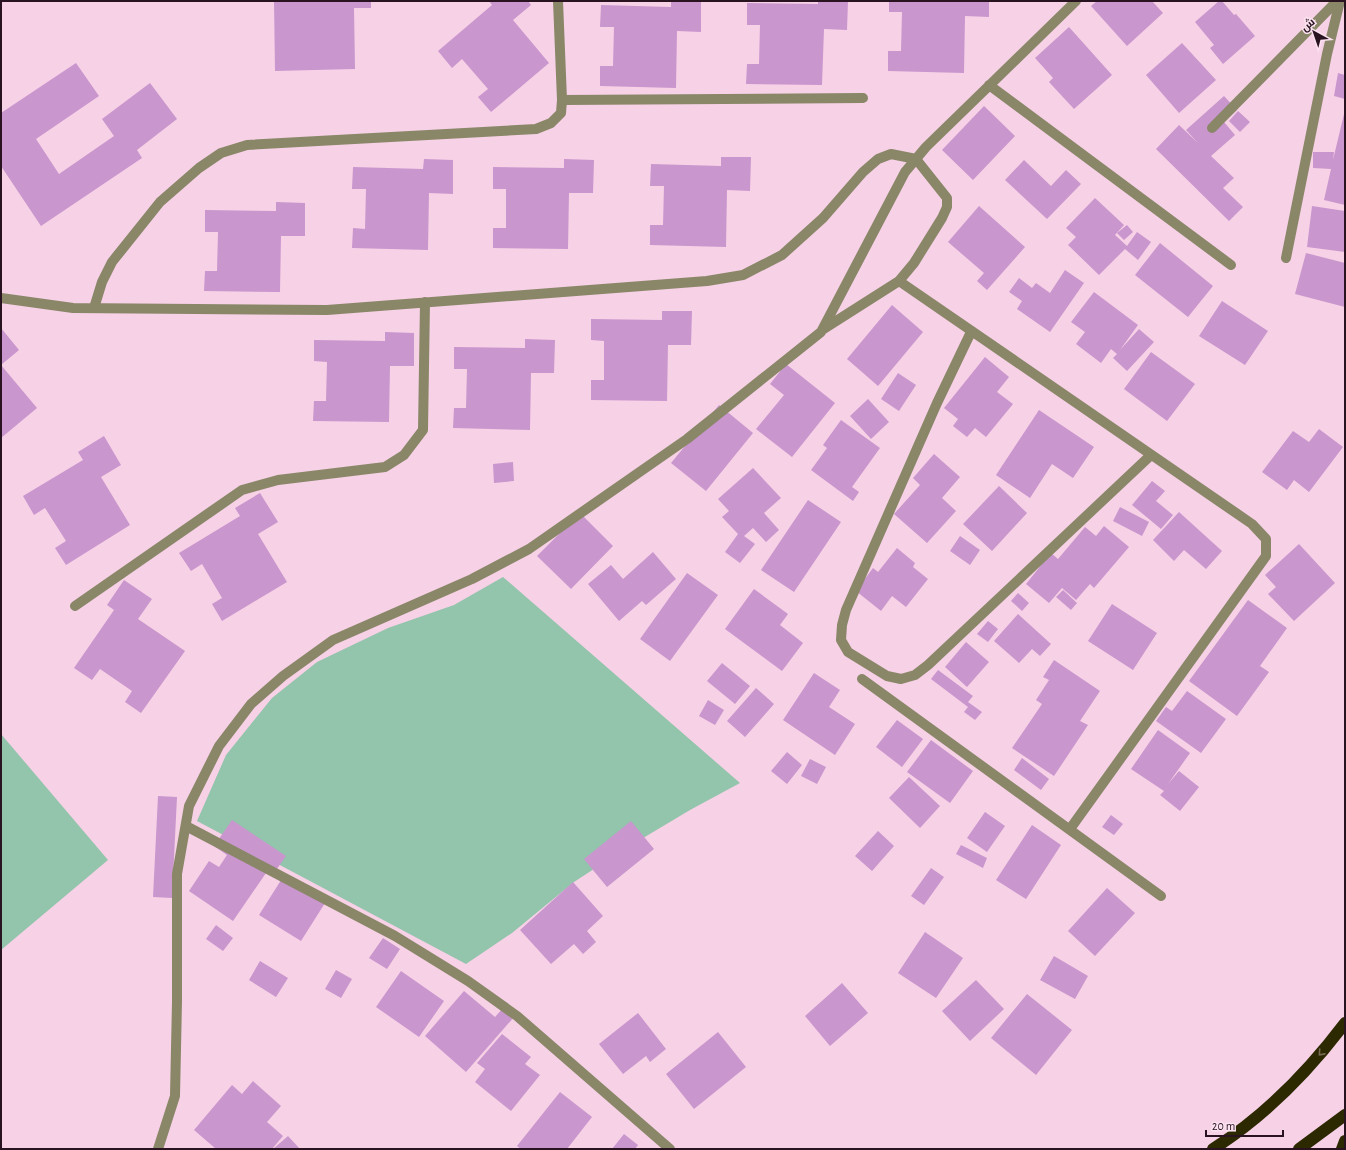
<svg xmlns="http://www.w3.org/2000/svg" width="1346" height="1150" viewBox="0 0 1346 1150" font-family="'Alegreya Sans',Cairo,sans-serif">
<rect width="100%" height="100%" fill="#f7d1e6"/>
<path fill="#93c4ac" d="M503 577 740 783 690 810 623 850 574 882 512 933 466 964 197 821 226 755 272 698 317 662 388 628 454 605Z
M1 734 108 860 1 950Z"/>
<path fill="#c996ce" d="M274 1H371V8H354L355 69 275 71Z
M489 1H528L531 5 513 20 549 63 491 112 478 97 488 89 462 59 452 68 438 51 492 5Z
M671 1H701V32L677 31 676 88 600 86V66H613L614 27H600L601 5 671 7Z
M818 1H848L847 30 824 29 822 85 746 84 747 64H759L760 25H747V3L818 4Z
M889 1H989V17L965 16 964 73 888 71V51H901L902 12H889Z
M1097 1H1152L1163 13 1127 46 1091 6Z
M1219 1H1222L1234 15 1236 14 1255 36 1223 64 1210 48 1214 45 1195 22Z
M1069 27 1112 75 1074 109 1049 82 1053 78 1035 58Z
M1182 43 1216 80 1179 113 1146 75Z
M76 63 99 96 36 139 59 174 114 136 102 119 150 83 177 119 137 150 142 158 41 226 1 166V113Z
M1338 73 1345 75V99L1334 96Z
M1224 96 1237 110 1224 122 1235 135 1211 156 1234 178 1223 188 1243 207 1229 221 1156 149 1179 125 1198 143 1186 130Z
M984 106 1015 136 973 180 942 150Z
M1238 111 1250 122 1240 132 1229 121Z
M1344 114H1345V205L1324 200 1331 169 1313 168V152H1334L1333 160Z
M721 157H751L750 191 727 190 726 247 650 245V225H663L664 186H650L651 164 721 166Z
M424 159 453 160V194L429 193 428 250 352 248 353 228 365 229 366 189H352L353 167 423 169Z
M564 159 594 160 593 193H569L568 249 493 248V228H506V189H493V167L564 168Z
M1024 160 1051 186 1066 170 1081 184 1047 219 1005 180Z
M1095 198 1124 225 1115 235 1127 246 1137 232 1151 242 1138 260 1125 249 1099 275 1068 245 1076 237 1066 228Z
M276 202 305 203V236H281L280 292 204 291 205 271H217L218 232H205V210L276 211Z
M979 206 1025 247 987 290 977 281 984 273 948 242Z
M1312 206 1345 211V252L1307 247Z
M1127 225 1133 232 1124 240 1117 233Z
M1160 243 1213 286 1188 317 1135 275Z
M1306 253 1345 263V307L1295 294Z
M1065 270 1084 283 1050 332 1017 309 1022 301 1009 292 1019 278 1032 288 1036 283 1050 293Z
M1094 292 1138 325 1120 350 1139 329 1154 342 1127 371 1113 358 1117 354 1111 349 1101 363 1076 344 1085 332 1071 322Z
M1222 301 1268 331 1245 365 1199 336Z
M892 305 923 332 878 386 847 359Z
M662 311H692L691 345H668L667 401 591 400V380H604V341L591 340V319L662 320Z
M1 328 19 350 1 365 37 408 1 438Z
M385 332 414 333V366H390L389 422 313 421 314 401H326L327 362 314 361V340L385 341Z
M525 339 555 340 554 373H531L530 430 453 428 454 408H466L467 369H454V347L525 348Z
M1151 352 1195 384 1167 421 1124 389Z
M985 357 1009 377 997 392 1013 404 986 437 975 428 967 437 953 426 958 419 944 408Z
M786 364 835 403 792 457 756 429 784 395 770 384Z
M898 373 916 385 899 411 881 399Z
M868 399 889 422 871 439 850 416Z
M719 405 753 433 706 491 671 463Z
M1039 410 1094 447 1073 478 1052 464 1030 498 996 475Z
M841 420 880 448 852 487 859 492 853 501 811 470 827 448 823 445Z
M1319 429 1343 447 1309 492 1294 480 1287 490 1262 472 1293 431 1309 442Z
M104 436 121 465 101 477 130 525 66 565 55 548 66 541 45 508 34 515 23 496 83 460 78 452Z
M934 454 960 477 942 498 956 511 927 543 894 514 920 485 913 478Z
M513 462 514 481 494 483 493 464Z
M753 468 781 498 764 513 779 530 766 542 753 528 744 536 755 544 740 563 725 552 738 534 722 517 729 511 718 499Z
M1152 481 1165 491 1156 501 1173 515 1161 529 1132 505Z
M999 486 1027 513 992 551 963 524Z
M260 493 278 522 258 534 287 582 222 621 212 604 222 598 202 564 191 571 179 553 240 516 235 508Z
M808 500 841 522 794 592 761 570Z
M1120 507 1149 522 1142 536 1113 521Z
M1179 512 1222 551 1206 569 1184 550 1174 561 1153 540Z
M580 513 613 546 571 589 537 556Z
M1104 526 1129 547 1094 588 1090 584 1076 600 1062 588 1049 603 1026 584 1051 553 1058 559 1085 527 1096 536Z
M960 536 980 550 970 565 950 551Z
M1299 544 1335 583 1294 621 1268 594 1276 587 1265 575Z
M897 548 915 563 913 567 928 579 906 607 892 596 881 611 856 591 873 568 878 572Z
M653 552 676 579 646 605 642 601 619 621 588 584 611 565 623 579Z
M687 573 718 595 670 661 640 639Z
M124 580 152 599 138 619 185 651 141 713 125 702 132 691 100 669 92 680 74 668 114 610 107 605Z
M754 589 788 614 780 625 803 643 782 671 725 629Z
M1063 590 1077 603 1071 610 1056 597Z
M1018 593 1029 603 1022 611 1011 601Z
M1248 600 1287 628 1260 666 1269 672 1237 716 1189 681Z
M1112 604 1157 633 1133 670 1088 641Z
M1018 614 1051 644 1040 656 1032 649 1019 663 994 641Z
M988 621 998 629 988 642 977 634Z
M966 642 989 662 967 687 945 667Z
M1054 660 1100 691 1080 721 1088 725 1054 776 1012 748 1042 704 1036 700 1049 680 1043 677Z
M722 663 750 686 735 704 707 681Z
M938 670 973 696 968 702 982 712 975 720 964 712 968 707 931 679Z
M814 673 840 690 829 707 855 724 835 755 783 720Z
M756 688 774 704 745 737 727 721Z
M1187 691 1226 719 1201 753 1156 721 1166 707 1172 711Z
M708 700 724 710 715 725 699 716Z
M897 720 923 739 902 767 876 747Z
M1158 730 1190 753 1168 784 1179 771 1199 787 1180 811 1160 795 1164 791 1131 769Z
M931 740 973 771 950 803 907 772Z
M787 752 802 765 787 784 771 771Z
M1022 758 1049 779 1041 790 1014 770Z
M810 759 826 767 817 784 801 776Z
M909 777 940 806 920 828 889 798Z
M158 796 177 797 172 898 153 897Z
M985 812 1005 826 987 852 967 838Z
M1111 815 1123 824 1114 835 1102 827Z
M232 820 286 856 272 876 266 873 233 921 189 891 209 861 219 867 227 855 214 846Z
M631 821 654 849 607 887 584 859Z
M1032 825 1061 845 1026 899 996 880Z
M878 831 894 846 872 871 855 856Z
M961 845 987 858 983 868 956 854Z
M931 868 944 877 924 905 911 896Z
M283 877 325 903 301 941 259 915Z
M573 882 603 916 587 931 596 942 583 954 574 944 551 964 520 930Z
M1107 888 1135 913 1095 956 1068 931Z
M216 925 233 938 223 951 206 939Z
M925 932 963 958 936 998 898 973Z
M383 938 400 949 387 969 369 958Z
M1054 956 1088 976 1075 999 1040 980Z
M260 961 288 978 276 997 249 980Z
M336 970 352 979 341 998 325 989Z
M401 971 444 1001 419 1037 376 1007Z
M976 980 1004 1009 970 1041 942 1011Z
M842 983 868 1013 830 1046 805 1016Z
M464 991 495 1017 503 1008 514 1017 466 1072 425 1036Z
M1027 994 1072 1030 1036 1075 991 1038Z
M638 1013 666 1049 650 1062 646 1056 623 1074 599 1044Z
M718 1032 746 1067 694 1109 666 1074Z
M502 1034 531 1057 525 1064 540 1075 511 1111 475 1082 485 1069 477 1063Z
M253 1081 281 1106 267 1122 283 1136 272 1149H216L194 1130 232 1085 242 1094Z
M560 1092 592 1117 567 1149H521L517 1146Z
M624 1134 638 1145 635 1149H612Z
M288 1136 300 1149H273Z"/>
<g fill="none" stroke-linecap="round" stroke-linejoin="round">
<path stroke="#898768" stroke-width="10" d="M989 85 1231 265
M562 100 863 98
M1212 128 1337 1
M1286 258 1327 54 1340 1
M899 281 1252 524 1266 539V556L1070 829
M1 298 73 308 327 310 707 281 743 275 782 255 823 218 863 172 878 159 891 154 916 159 947 198V207L942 218 914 263 899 281 822 330
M94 308 102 282 112 262 160 202 199 168 221 153 247 145 536 129 551 123 561 113 562 100 558 1
M971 332 937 403 846 610 842 625 841 640 848 652 887 676 901 679 915 675 928 665 1151 455
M75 606 242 490 278 480 385 467 404 455 423 430 425 302
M862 679 1161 896
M186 826 395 936 468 981 517 1016 670 1149
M158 1149 175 1096 177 1001V874L189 806 219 746 251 704 283 676 333 640 472 579 529 549 687 439 821 332 905 172 926 147 1076 1"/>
<path stroke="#2c2800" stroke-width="12" d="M1213 1149C1265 1116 1308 1072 1345 1023
M1299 1149 1345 1115
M1342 1149 1345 1141"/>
</g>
<defs><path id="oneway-chevron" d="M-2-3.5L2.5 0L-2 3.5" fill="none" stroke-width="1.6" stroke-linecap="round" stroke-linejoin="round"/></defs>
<use stroke="#756954" href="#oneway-chevron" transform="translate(1321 1053) rotate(132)"/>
<rect width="1346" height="1150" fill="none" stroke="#291321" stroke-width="4"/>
<g transform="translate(1314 32) rotate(320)" stroke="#fce2f0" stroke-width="3" paint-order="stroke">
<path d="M0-3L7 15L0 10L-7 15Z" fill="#291321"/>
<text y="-6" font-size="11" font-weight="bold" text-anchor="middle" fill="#291321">ش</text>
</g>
<path d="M1206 1130v6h77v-6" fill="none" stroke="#291321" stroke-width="2"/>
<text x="1212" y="1130" font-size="12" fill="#291321" stroke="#fce2f0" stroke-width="3" paint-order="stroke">20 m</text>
</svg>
